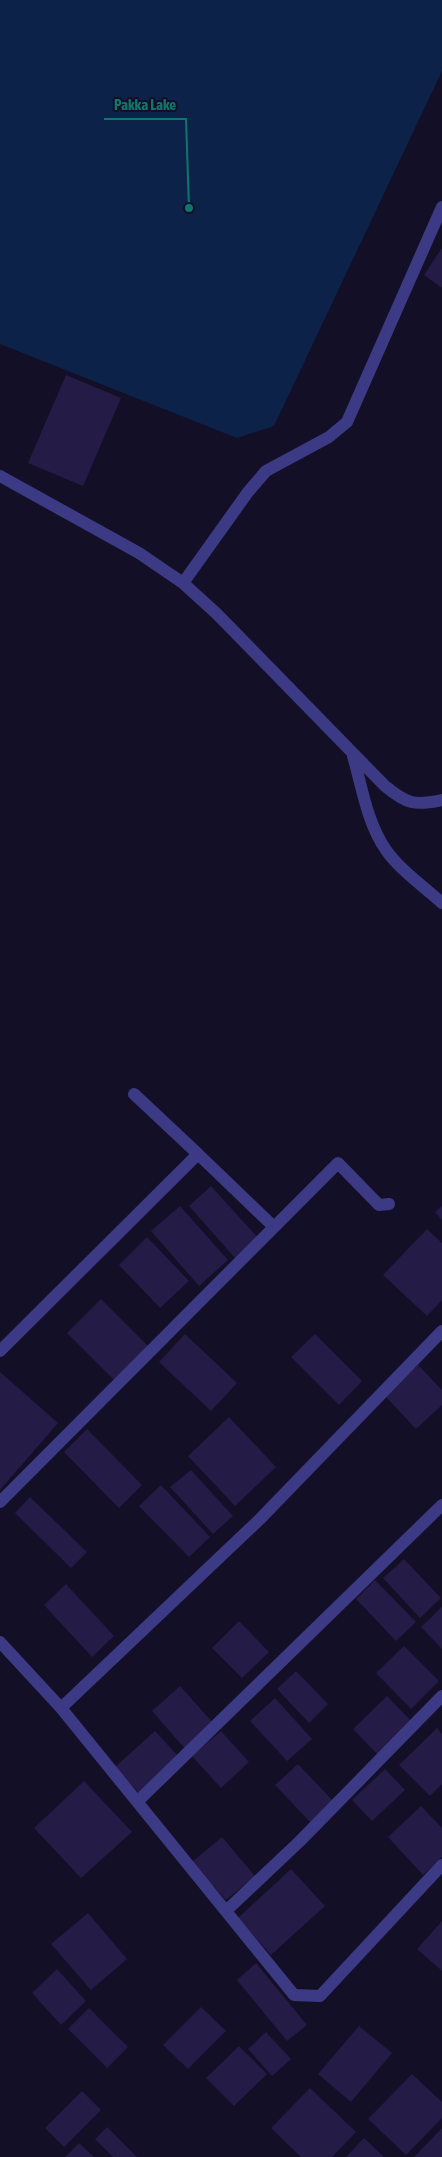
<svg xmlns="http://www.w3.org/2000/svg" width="442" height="2157" viewBox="0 0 442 2157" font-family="'Asap Condensed',sans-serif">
<rect width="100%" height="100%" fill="#130f26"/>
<path fill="#0c2248" d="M0 0H442V71L274 426 237 438 0 344Z"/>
<path fill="#241b47" d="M442 248V288L424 275Z
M66 375 121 398 83 486 28 463Z
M211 1186 258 1238 235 1258 189 1206Z
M180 1206 228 1260 199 1286 151 1231Z
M442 1206V1220L435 1212Z
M427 1229 442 1243V1300L427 1316 383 1275Z
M147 1237 189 1281 160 1308 119 1265Z
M101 1299 150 1348 116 1382 67 1333Z
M185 1334 237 1383 211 1411 159 1362Z
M315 1334 362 1381 339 1405 291 1357Z
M418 1365 442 1390V1405L416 1429 385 1396Z
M0 1372 58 1423 0 1490Z
M229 1417 276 1467 235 1506 188 1456Z
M87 1429 142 1485 119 1508 64 1452Z
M191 1470 233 1516 213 1534 170 1487Z
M161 1485 210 1537 189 1557 139 1506Z
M30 1497 87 1552 71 1568 15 1513Z
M404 1559 441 1598 420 1618 383 1578Z
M375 1580 416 1622 396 1641 356 1599Z
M66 1584 114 1636 92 1657 44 1605Z
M442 1607V1649L421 1627Z
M239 1621 269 1652 242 1678 212 1648Z
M404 1646 439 1681 411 1709 376 1673Z
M296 1671 328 1704 309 1723 277 1689Z
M180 1686 215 1725 186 1750 152 1711Z
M387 1696 413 1723 379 1756 353 1729Z
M275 1698 312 1739 287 1761 250 1721Z
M437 1728 442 1734V1784L430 1796 399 1765Z
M155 1731 178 1756 139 1793 115 1767Z
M221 1731 249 1762 221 1788 192 1756Z
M298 1764 335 1803 312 1824 275 1785Z
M385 1769 405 1790 372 1821 352 1800Z
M84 1781 132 1832 81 1878 34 1828Z
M421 1806 442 1828V1857L423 1875 388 1837Z
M222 1837 255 1876 226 1900 192 1862Z
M291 1869 325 1906 271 1955 238 1918Z
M88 1913 127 1959 91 1990 51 1944Z
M442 1921V1971L417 1949Z
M256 1963 307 2025 287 2041 237 1980Z
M57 1969 86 2001 61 2025 32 1993Z
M201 2007 226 2031 188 2069 163 2045Z
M89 2008 128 2047 107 2068 68 2029Z
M359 2026 392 2053 351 2102 318 2074Z
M266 2032 291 2059 272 2076 248 2049Z
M239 2046 267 2074 234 2106 206 2078Z
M412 2074 442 2102V2118L406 2155 368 2119Z
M310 2088 356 2132 332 2157H301L271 2128Z
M82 2091 101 2110 64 2147 45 2128Z
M107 2127 137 2157H113L95 2139Z
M442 2128V2157H414Z
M364 2138 384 2157H346Z
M79 2143 94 2157H65Z"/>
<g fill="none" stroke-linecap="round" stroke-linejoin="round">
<path stroke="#3d3a85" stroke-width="12" d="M0 476 139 553 183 583 217 614 385 786C407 804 414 806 442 800
M183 583 248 492 266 471 329 437 347 422 442 207
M353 756C362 787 367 823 386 850 400 870 423 886 442 903
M134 1094 198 1154
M0 1351 198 1154 274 1227
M0 1502 338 1163 379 1205 389 1204
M0 1642 61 1708 294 1995 320 1996 442 1865
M61 1708 260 1519 442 1331
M138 1801 442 1505
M227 1910 300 1841 442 1696"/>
</g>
<path fill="none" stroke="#0f766e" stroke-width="2" d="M189 208L186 119H104"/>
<circle fill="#0f766e" stroke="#130f26" stroke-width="2" cx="189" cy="208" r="5"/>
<g font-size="15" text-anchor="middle" font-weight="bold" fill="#0f766e" stroke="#130f26" stroke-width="4" stroke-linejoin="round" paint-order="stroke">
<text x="145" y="110">Pakka Lake</text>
</g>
</svg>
